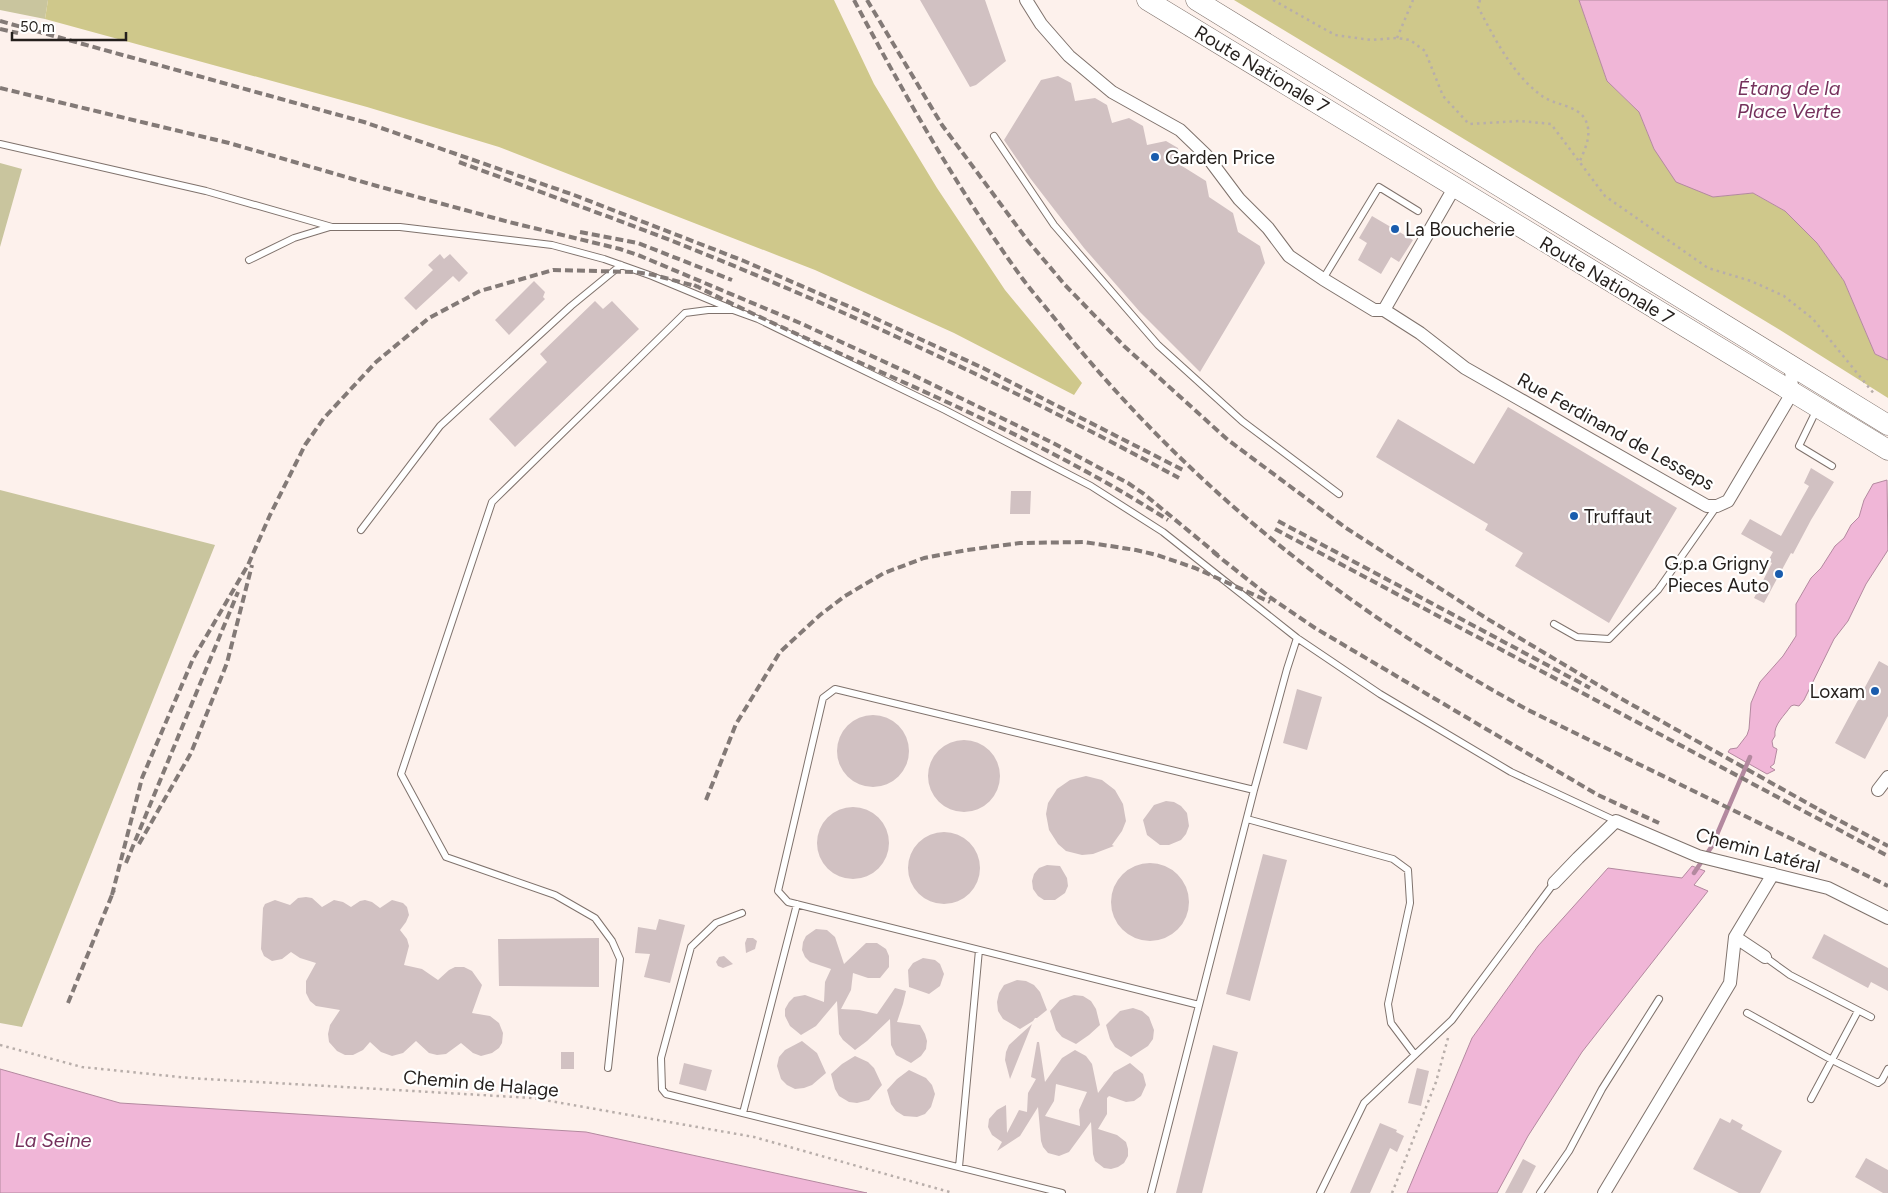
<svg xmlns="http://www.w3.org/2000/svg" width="1888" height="1193" viewBox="0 0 1888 1193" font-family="Figtree,sans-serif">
<rect width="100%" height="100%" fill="#fdf1ec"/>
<path fill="#c9c59e" d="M0 0H48L45 19 0 10Z
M0 163 22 169 0 247Z
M0 490 215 545 22 1027 0 1023Z"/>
<path fill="#cfc88b" d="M48 0H834L874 84 937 188 1005 290 1082 383 1074 395 954 333 815 270 499 147 367 107 45 19Z
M1234 0H1579L1607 81 1639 112 1654 149 1713 197 1753 193 1785 211 1817 243 1844 281 1875 354 1888 360V398L1780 330Z"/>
<path fill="#f0b6d7" stroke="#b3899f" d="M1579 0H1888V360L1875 354 1844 281 1817 243 1785 211 1753 193 1713 197 1676 182 1654 149 1639 112 1607 81Z
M1887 480 1888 550 1866 584 1848 621 1834 639 1804 700 1799 706 1794 705 1791 706C1785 715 1773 725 1775 736L1772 741 1773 747 1777 749 1774 764 1770 767 1775 770 1767 774 1728 752 1730 749 1737 748 1747 735 1749 729 1751 703 1760 682 1783 656 1796 636V604L1811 578 1821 568 1835 546 1844 538 1851 525 1859 517 1864 500 1873 484Z
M1692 866 1705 871 1694 885 1708 891 1582 1052 1528 1136 1497 1193H1407L1472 1038 1538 946 1608 868 1682 878Z
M0 1069 120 1103 586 1132 867 1193H0Z"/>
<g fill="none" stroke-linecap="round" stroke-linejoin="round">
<path stroke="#b3899f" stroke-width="4.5" d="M1694 873 1712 846 1750 757"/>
</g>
<path fill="#d1c1c2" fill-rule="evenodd" d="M920 0H985L1006 61 976 85 970 87Z
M1058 76 1071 83 1075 101 1095 98 1107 105 1112 123 1129 118 1143 126 1147 145 1166 141 1178 148 1182 166 1206 181 1209 197 1233 213 1238 232 1260 246 1265 263 1200 372 1140 312 1084 248 1030 178 1004 140 1041 80Z
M1372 216 1413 240 1399 262 1391 257 1381 274 1358 260 1367 243 1359 238Z
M440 254 444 259 450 254 468 273 459 282 453 276 416 310 404 298 433 270 428 265Z
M534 281 545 292 543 297 545 299 509 335 495 320Z
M595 301 603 309 612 301 639 329 515 447 489 419 547 362 540 354Z
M1508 407 1677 508 1609 623 1515 566 1523 553 1485 530 1488 524 1376 457 1398 419 1474 464Z
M1811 468 1834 482 1811 520 1793 554 1791 553 1764 603 1754 598 1772 563 1768 561 1773 552 1741 534 1750 519 1781 536 1809 486 1804 483Z
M1011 491H1031L1030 514H1010Z
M1879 661 1888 666V716L1865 759 1835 743Z
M1297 689 1322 697 1307 750 1283 743Z
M837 751a36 36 0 1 1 72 0a36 36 0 1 1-72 0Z
M928 776a36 36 0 1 1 72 0a36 36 0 1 1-72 0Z
M1086 776 1102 780 1115 790 1123 804 1126 821 1122 831 1112 845 1114 846 1093 854 1082 855 1066 851 1058 844 1049 830 1046 814 1048 803 1057 789 1070 780Z
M1166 801 1174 802 1181 806 1187 813 1189 826 1186 834 1181 840 1169 845H1160L1147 835 1143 820 1154 805Z
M817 843a36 36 0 1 1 72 0a36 36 0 1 1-72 0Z
M908 868a36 36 0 1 1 72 0a36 36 0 1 1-72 0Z
M1263 854 1287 860 1250 1001 1226 994Z
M1111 902a39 39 0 1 1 78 0a39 39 0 1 1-78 0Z
M1047 865 1060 866 1067 878 1068 886 1065 893 1055 900H1044L1038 896 1033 889 1032 881 1034 874 1039 868Z
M306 897 312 898 322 907 334 900 343 902 351 907 360 901 365 900 372 902 380 908 392 900 403 903 407 907 409 915 406 922 400 930 407 939 409 946 404 965 422 969 438 980 449 970 455 967H464L472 971 482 985 472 1013 490 1016 499 1023 503 1033 502 1043 499 1048 492 1053 481 1056 473 1053 461 1043 446 1054 437 1055 429 1053 416 1041 403 1053 392 1056 381 1052 370 1042 363 1050 353 1055H345L337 1051 329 1042 328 1034 330 1025 340 1010 316 1006 310 1001 306 993V981L316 963 300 958 291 952 282 959 272 961 264 956 261 949 263 908 265 904 275 900 290 905 298 898Z
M659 919 685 925 670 983 644 977 650 954 635 953 638 927 656 930Z
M816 929 827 930 835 937 844 964 866 943H877L886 949 889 956V967L880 978H868L853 973 851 990 841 1009 859 1010 877 1014 895 988 906 991 903 1004 897 1022 920 1025 925 1034 927 1041 926 1049 921 1056 911 1063 896 1055 891 1045 890 1019 867 1041 855 1050 843 1040 839 1034 837 1001 816 1026 801 1035 790 1026 785 1016V1009L789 1002 794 997 805 995 824 1002 825 982 831 969 810 962 805 957 802 950 803 942 806 936Z
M1824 934 1888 968V991L1871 982 1868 988 1812 958Z
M599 938V987L499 986 498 939Z
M747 938H753L757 941 755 949 746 953 745 943Z
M724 956 733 964 723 968 718 966 716 962 719 957Z
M923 958 935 960 940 964 944 974 940 986 929 994 909 987 908 970 913 963Z
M1017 980 1026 981 1034 985 1040 992 1047 1010 1037 1018H1035L1033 1021 1020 1029 1003 1019 998 1011 997 1002 999 993 1004 985Z
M1074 995 1083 996 1091 1001 1096 1009 1100 1025 1089 1035 1076 1044 1062 1037 1056 1030 1050 1011 1060 1000Z
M1133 1008 1142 1011 1149 1017 1154 1030 1153 1039 1148 1046 1131 1057 1115 1047 1110 1039 1106 1025 1120 1011Z
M1032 1024 1010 1079 1005 1060 1006 1052 1009 1045Z
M802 1041 817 1053 826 1073 812 1085 804 1088 795 1089 787 1085 781 1079 777 1066 779 1057 785 1050Z
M1037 1042H1039L1045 1082 1062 1058 1075 1050 1086 1056 1092 1064 1098 1093 1114 1072 1130 1063 1143 1074 1146 1085 1141 1096 1134 1101 1126 1102 1109 1096 1107 1098V1114L1098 1129 1117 1135 1126 1142 1128 1149V1156L1124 1163 1118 1167 1111 1169 1104 1168 1095 1161 1093 1154 1091 1122 1069 1152 1059 1156 1048 1153 1043 1147 1041 1141 1038 1107 1020 1136 997 1151 1002 1142 992 1135 988 1127 989 1119 997 1110 1006 1105 1007 1133 1019 1110 1027 1112 1028 1093 1036 1079 1031 1077ZM1056 1084 1087 1092 1079 1110 1080 1126 1045 1116 1054 1101Z
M1213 1045 1238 1052 1202 1193H1176Z
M561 1052H574V1069H561Z
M855 1056 868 1062 874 1068 882 1085 869 1100 857 1103 849 1102 839 1096 835 1089 831 1074 842 1064Z
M684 1063 712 1070 706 1091 679 1084Z
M1417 1068 1429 1071 1421 1106 1408 1103Z
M909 1070 926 1078 932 1085 935 1094 931 1107 925 1114 917 1117 904 1116 896 1111 891 1104 887 1090 897 1079Z
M1720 1118 1730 1123 1732 1119 1743 1125 1741 1129 1782 1151 1760 1193H1739L1693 1169Z
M1380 1123 1397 1130 1396 1132 1404 1136 1397 1152 1390 1148 1370 1193H1350Z
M1866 1158 1888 1170V1193H1883L1855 1177Z
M1523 1159 1536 1166 1522 1193H1505Z"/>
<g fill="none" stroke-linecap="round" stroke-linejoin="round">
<g stroke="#7f726c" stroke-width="8">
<path id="service" d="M994 136 1054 225 1158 345 1242 421 1339 494
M0 144 206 191 332 227H400L552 245 604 259 652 276 729 308
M249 260 294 238 330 227
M1323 279 1379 187 1418 211
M1817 409 1799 446 1832 466
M361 530 440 426 571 306 621 265
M1554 624 1577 637 1609 639 1658 590 1717 506
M1247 819 1393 859 1408 870 1410 903 1388 1004 1391 1023 1415 1055
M742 913 716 923 691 947 661 1058 662 1089 666 1094 1062 1193
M1765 957 1790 975 1871 1017
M1199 1005 788 902 778 891 823 698 835 689 1254 790
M1747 1013 1832 1060 1878 1083 1882 1080 1888 1069
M608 1068 620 959 612 941 595 918 555 895 446 857 401 774 492 502 685 313 708 310H733L758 319 945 410 1091 486 1163 532 1297 638 1380 694 1511 772 1616 821
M1811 1099 1858 1011
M743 1113 797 904
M959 1167 979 950
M1151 1193 1254 790 1287 669 1297 638
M1320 1193 1364 1103 1452 1020 1554 883
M1540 1193 1569 1151 1602 1089 1659 999"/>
</g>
<g stroke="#7f726c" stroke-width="14">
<path id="minor" d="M1026 0 1041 24 1069 56 1112 92 1180 130 1206 155 1239 199 1268 228 1289 256 1323 279 1374 310H1384L1420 333 1465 368 1707 506H1717L1728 501 1792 393 1791 365
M1384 310 1454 188
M1878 790 1888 777
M1554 883 1578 858 1616 821 1698 856 1828 888 1888 918
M1735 937 1765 957
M1604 1193 1730 983 1735 937 1773 874"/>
</g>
<g stroke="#7f726c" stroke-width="21">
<path id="primary" d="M1147 0 1888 450
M1196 0 1888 425"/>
</g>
<path stroke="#b8aeaa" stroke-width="2.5" stroke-dasharray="2.5 4" stroke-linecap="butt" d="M1273 0 1335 35 1371 40 1397 38 1410 40 1425 51 1443 96 1469 124 1520 121 1551 124 1605 196 1708 268 1751 281 1784 296 1813 319 1875 395
M1480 0 1478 7C1495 39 1512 74 1542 96 1554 105 1577 105 1585 119 1593 134 1585 149 1579 163
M1397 38 1413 0
M0 1045 82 1067 189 1078 533 1098 754 1137 953 1193
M1392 1193 1436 1082 1448 1038"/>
<use href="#service" stroke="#fff" stroke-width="6"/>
<use href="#minor" stroke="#fff" stroke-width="12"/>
<use href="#primary" stroke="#fff" stroke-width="20"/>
<path stroke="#837a77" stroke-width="4" stroke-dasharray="8 4" stroke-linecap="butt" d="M854 0C905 96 958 190 1022 278 1036 297 1052 314 1066 333 1197 494 1347 610 1528 710L1888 886
M867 0 942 125 1028 241 1065 285 1124 346 1228 440 1346 528 1486 618 1620 698 1825 813
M0 21 364 122 574 195 744 261 857 310 983 368 1183 470
M0 29 18 33
M0 88 229 143 377 186 509 222 620 249 638 255 800 323 913 375 1051 442 1128 483 1144 494 1219 556
M459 162C529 188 600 213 670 240 844 309 1015 389 1179 478
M580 232 638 243 732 280
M694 285C851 364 1019 424 1168 520
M1278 521 1590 688
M1275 529 1888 856
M1213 552 1271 598 1315 628 1598 795 1659 823
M706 800 736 724 780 652 820 615 845 596 884 573 924 558 967 550 1020 543 1084 542 1136 550 1157 555 1195 568 1270 602
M1819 810 1888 846
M139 844 191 753 227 663 252 565
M126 863 238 592
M112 895 142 778 193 659 248 565 270 515 305 445 324 418 376 362 429 318 480 291 553 270 636 272 654 275 699 287
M68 1003 114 890"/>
</g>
<g fill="#195cad" stroke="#fff" stroke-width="2">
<circle cx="1155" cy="157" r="5"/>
<circle cx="1395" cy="229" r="5"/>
<circle cx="1574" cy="516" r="5"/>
<circle cx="1779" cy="574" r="5"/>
<circle cx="1875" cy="691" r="5"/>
</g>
<g text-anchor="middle" stroke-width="4.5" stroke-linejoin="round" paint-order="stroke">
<g font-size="19" fill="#241f1c" stroke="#fff">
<text transform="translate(1262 69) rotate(31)" y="7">Route Nationale 7</text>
<text transform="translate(1607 280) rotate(31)" y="7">Route Nationale 7</text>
<text transform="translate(1616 431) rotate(29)" y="7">Rue Ferdinand de Lesseps</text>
<text transform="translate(1758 850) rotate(15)" y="7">Chemin Latéral</text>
<text transform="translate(481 1083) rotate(5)" y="7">Chemin de Halage</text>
</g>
<g font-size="19" fill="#241f1c" stroke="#fff" text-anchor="start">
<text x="1165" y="164">Garden Price</text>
<text x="1405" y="236">La Boucherie</text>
<text x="1584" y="523">Truffaut</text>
<text x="1769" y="570" text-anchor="end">G.p.a Grigny<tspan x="1769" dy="22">Pieces Auto</tspan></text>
<text x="1865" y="698" text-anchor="end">Loxam</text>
</g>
<g font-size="20" font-style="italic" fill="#75315c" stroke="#fff">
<text x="1789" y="95">Étang de la<tspan x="1789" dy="23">Place Verte</tspan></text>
<text x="53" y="1147">La Seine</text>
</g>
</g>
<path d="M12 32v8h114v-8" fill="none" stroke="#241f1c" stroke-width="2.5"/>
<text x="20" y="32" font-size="15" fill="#241f1c" stroke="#ffffff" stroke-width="4" paint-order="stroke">50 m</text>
</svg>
